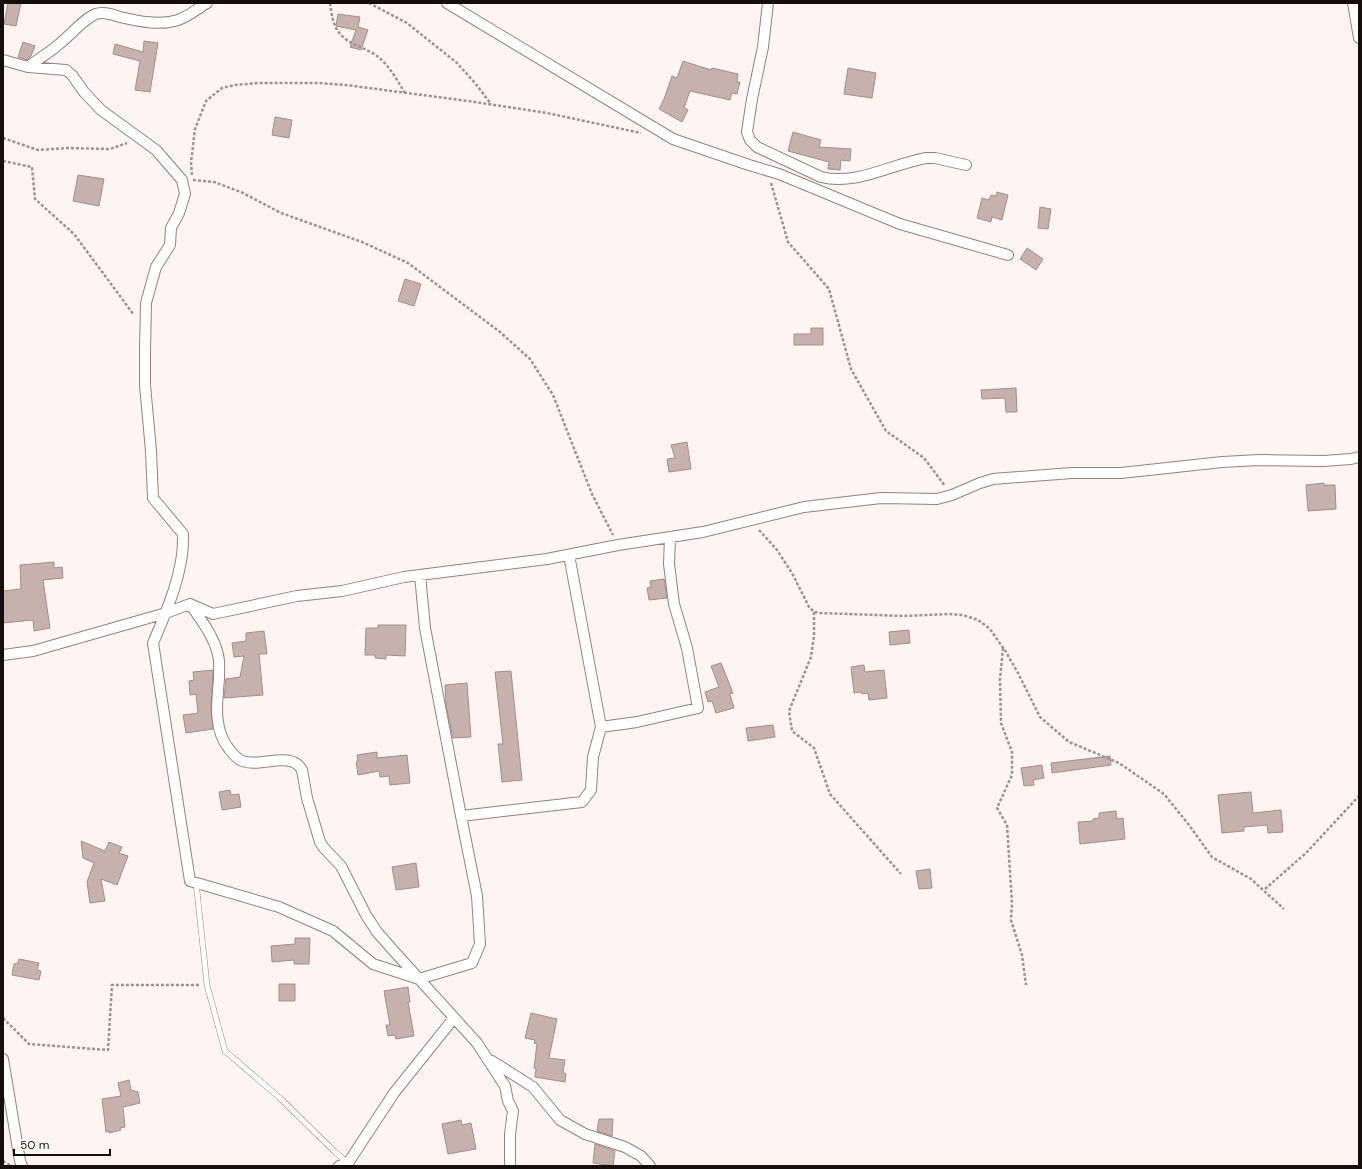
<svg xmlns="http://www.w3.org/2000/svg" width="1362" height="1169" viewBox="0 0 1362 1169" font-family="'DM Sans',sans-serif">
<rect width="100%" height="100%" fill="#fef5f3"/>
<path fill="#c7b1ad" stroke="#a28d89" d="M8 3H21L16 26 4 24Z
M338 14 360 17 358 27 368 30 361 50 350 47 356 30 336 26Z
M144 41 158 43 150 92 135 90 140 61 113 54 115 44 143 52Z
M23 42 35 46 31 56 27 60 18 57Z
M683 61 711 70 712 68 738 74 737 82H740L737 94 732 93 730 100 690 91 684 108 688 110 682 122 659 109 664 99 672 76 677 78Z
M848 68 876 73 872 98 844 94Z
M275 117 292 120 289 138 272 135Z
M793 132 821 140 819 147 851 149 850 161 841 160 840 170 828 169 829 162 788 151Z
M78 175 104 179 99 206 73 201Z
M997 192 1008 195 1002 220 992 217 991 222 977 218 982 198 989 200 991 195 996 196Z
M1040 207 1051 209 1048 229 1038 228Z
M1027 248 1043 259 1036 270 1020 259Z
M405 279 421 284 414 306 398 301Z
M811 328H823V345H794V334H811Z
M1016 388 1017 412H1006L1005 398 982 399 981 390Z
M687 442 691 469 669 472 667 459 675 458 671 445Z
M1324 483V485H1335L1336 509 1308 511 1306 485Z
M54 562V568L62 567 63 578 43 580 50 628 34 631 33 620 3 623V591L21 589 20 565Z
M664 579 667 598 649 600 647 588 651 587 650 581Z
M378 625H406L405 656 386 655V659L375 658V655H365L366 628H378Z
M909 630 910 643 890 645 889 632Z
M264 631 267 654H259L263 695 224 698 226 679 240 677 244 656 234 657 232 643 246 641V633Z
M721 663 733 693 730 694 734 708 716 713 712 701 708 702 705 692 719 687 711 666Z
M864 665 865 672 884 670 887 698 869 700 868 693 862 694V692L854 693 851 667Z
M213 670 211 706 213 729 186 733 183 715 198 713 196 694 190 695 189 681 194 680 193 672Z
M511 671 522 780 502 782 498 744H503L495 672Z
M467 683 471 737 453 738 446 705 445 685Z
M773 725 775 737 748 741 746 728Z
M377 752V758L407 755 410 783 390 785 389 776 380 777 379 771 358 775 356 762 358 761 357 755Z
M1110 756 1111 765 1052 773 1051 763Z
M1042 765 1044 778 1033 780 1034 785 1024 786 1021 768Z
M230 790 231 795 239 794 241 807 222 810 219 792Z
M1251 792 1253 813 1281 810 1283 832 1268 833 1267 825 1244 827V831L1222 833 1218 795Z
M1116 811 1117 819 1123 818 1125 839 1080 844 1078 822 1093 821V819L1099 818V813Z
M81 841 105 851 109 842 122 847 119 853 128 856 117 885 101 879 105 901 90 903 87 882 94 863 83 858Z
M416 863 419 887 396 890 392 867Z
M930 869 932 888 919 889 916 871Z
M295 938H310L309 964H294V960L272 962 271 946 295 944Z
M19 959 39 963 37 970 41 971 39 980 12 975 14 964 18 963Z
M279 984H295V1001H279Z
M408 987 410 1002H408L414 1036 396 1039 395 1035 388 1036 386 1025H390L384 991Z
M531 1013 557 1019 549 1058 565 1060 563 1072 566 1074 565 1082 535 1077 536 1069 534 1068 537 1044 534 1043 535 1040 525 1038Z
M129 1080 131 1090 138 1092 140 1103 123 1107 125 1127 120 1128 121 1130 109 1133V1131L106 1132 102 1099 121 1096 118 1083Z
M599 1119H613L612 1136 597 1131Z
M461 1120 462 1125 471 1123 476 1149 448 1154 442 1124Z
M595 1144 615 1151 613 1166 593 1163Z"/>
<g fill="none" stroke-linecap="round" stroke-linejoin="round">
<g stroke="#95807c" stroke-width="6">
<path id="lane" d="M196 882 207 985 225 1051 281 1099 334 1151 349 1164"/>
</g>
<g stroke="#95807c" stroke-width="12">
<path id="street" d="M447 3 673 139 749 165 779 174 900 224 1008 255
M768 3 763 47 752 99 747 132 750 140 757 147 821 177C856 186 892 164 926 158H935L966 165
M1353 3 1359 38
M3 60 28 67 66 70 72 75 84 92 101 110 156 150 182 180 185 194 179 213 171 228 170 245 156 267 146 303 145 350V385L151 451 153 498 183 534C183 541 183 548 182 555 178 585 165 615 153 643L190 881 279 907 333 931 373 964 419 979 472 963 480 944 477 896 461 816 582 802 591 790 593 757 601 727 637 722 698 708 687 648 674 604 669 564 670 537
M28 67C38 59 49 53 58 45 69 37 84 18 96 14 103 11 113 15 120 17 137 21 160 26 178 20 189 16 197 9 207 3
M569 555 601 727
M420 575 425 628 461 816
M190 604C201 620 214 636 218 655 220 662 219 671 219 679 217 702 213 729 229 749 232 753 238 759 242 761 260 768 291 750 302 770L307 798 320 842 324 848 341 866 366 915 377 932 392 949 477 1043 505 1086 508 1101 513 1111 510 1134V1166
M3 655 33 651 166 613 190 604 213 614 297 596 342 591 404 577 547 559 618 545 703 532 804 507 881 498 937 499 952 495 980 483 993 479 1072 473H1121L1222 462 1259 460 1323 461 1351 459 1359 457
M3 1059 20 1161 22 1166
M492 1061 533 1087 560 1120 585 1134 625 1147 641 1156 650 1166
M339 1166 348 1163 394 1093 454 1018"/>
</g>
<path stroke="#9b9291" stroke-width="2.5" stroke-dasharray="3 2" stroke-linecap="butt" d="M330 3C333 26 336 36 358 46 364 49 372 52 377 56 389 65 397 80 405 93
M369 3 407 23 457 63 475 83 491 104
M3 138 38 150 67 148 110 149 127 143
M3 161 32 167 35 199 74 234 134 315
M192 175 191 162 195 129 206 101 222 88 235 85 259 83H318L346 85 468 101 547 113 641 133
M193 180 214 182 241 192 281 213 362 242 408 263 500 332 530 359 553 395 592 494 613 535
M771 183 788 242 829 289 851 369 886 431 924 458 945 486
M759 530 777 550 792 573 809 607 814 612 820 613 904 616 949 614 963 615 978 620 990 629 1006 652 1018 673 1040 717 1069 742 1119 763 1164 794 1189 825 1212 857 1251 879 1284 909
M814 612V636L811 657 789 711 792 731 814 748 830 794 901 874
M1003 648 1000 679 1001 723 1012 752V775L997 808 1007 825 1012 904 1011 920 1022 955 1026 985
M1265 889 1306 853 1359 796
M3 1018 29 1044 108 1050 112 985H200
M3 1161 10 1165"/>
<use href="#lane" stroke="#fff" stroke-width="5"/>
<use href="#street" stroke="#fff" stroke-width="10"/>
</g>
<rect width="1362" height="1169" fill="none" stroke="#160e0d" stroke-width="8"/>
<path d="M14 1149v6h96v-6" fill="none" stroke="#160e0d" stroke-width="2"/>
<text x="20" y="1149" font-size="12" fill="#160e0d" stroke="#ffffff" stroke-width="3" paint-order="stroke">50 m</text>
</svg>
